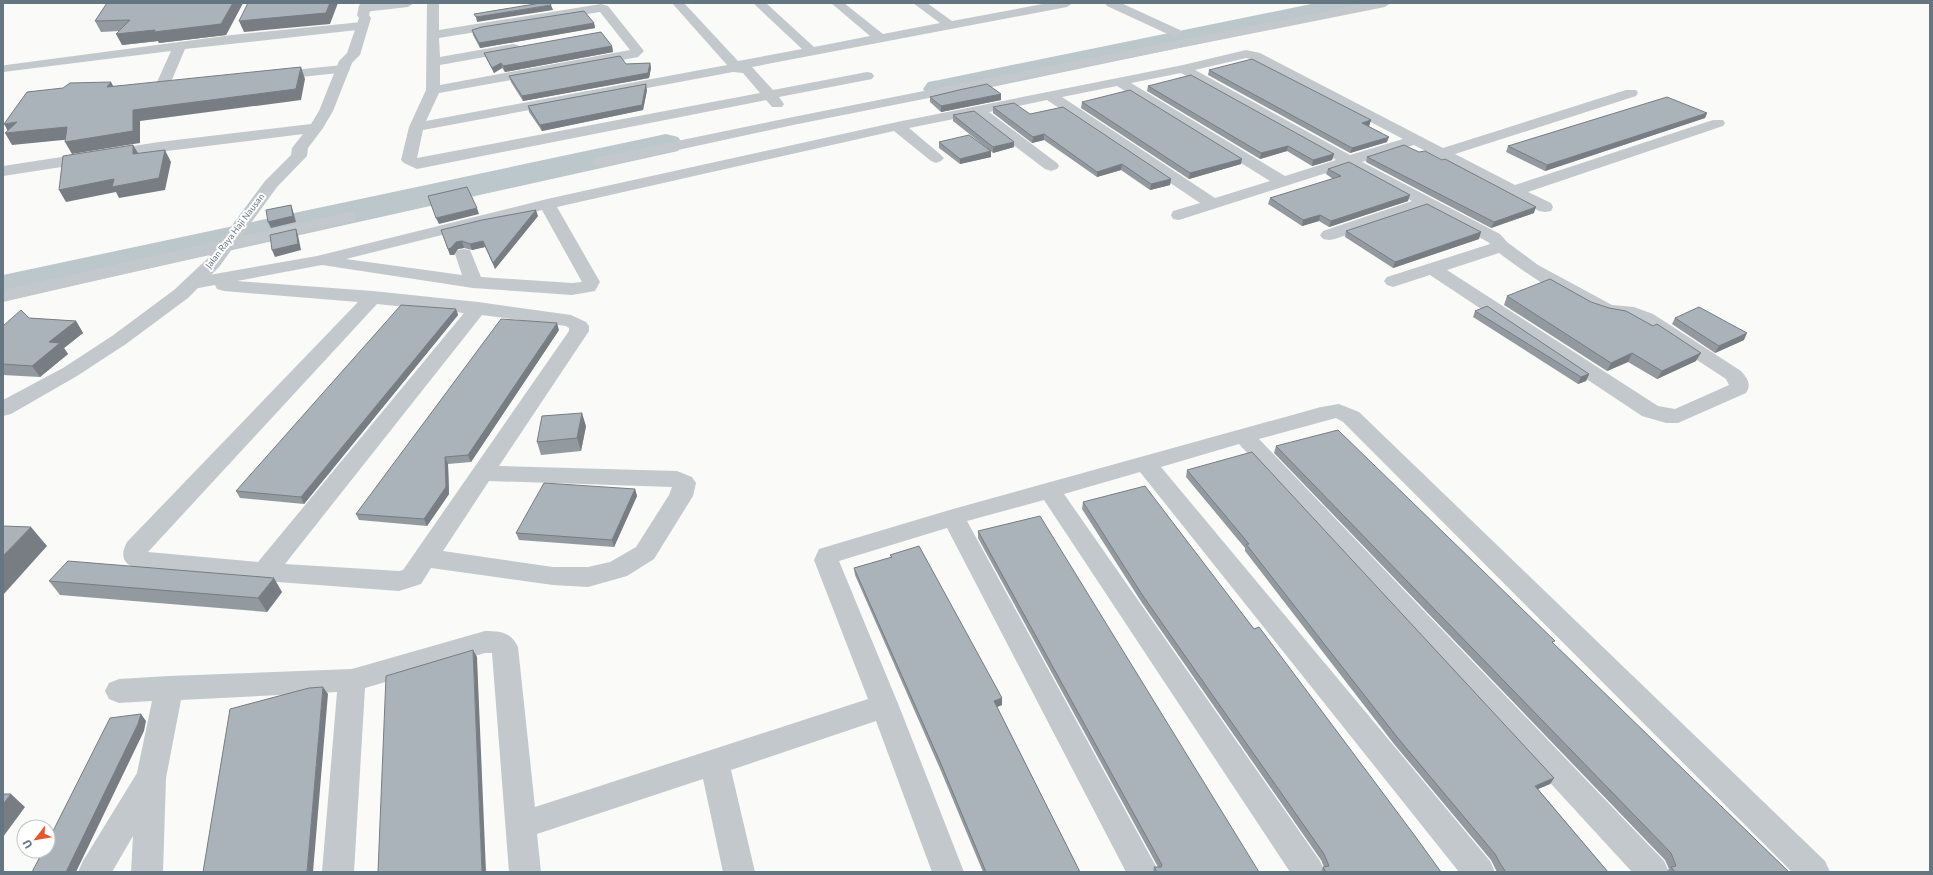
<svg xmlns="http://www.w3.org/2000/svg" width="1933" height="875" viewBox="0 0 1933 875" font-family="Commissioner,sans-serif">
<rect width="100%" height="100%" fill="#fafaf8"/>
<path fill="#dadfd7" d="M1356 3H1385L800 117Z"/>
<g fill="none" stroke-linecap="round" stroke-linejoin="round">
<path fill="#bbc7cb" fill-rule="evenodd" d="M1316 3H1369L1366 9 1356 11 939 98 928 96 923 89 928 82 939 80Z
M666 134 678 137 683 144 678 151 3 301V275Z"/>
<path fill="#c3c8cc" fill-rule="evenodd" d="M377 3H414L408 7 364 12 358 8 360 5Z
M427 3H439V30L601 4 608 6 644 51 638 57 633 58 439 93 426 121 727 65 672 3H684L738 61 802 49 753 3H766L814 47 870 36 831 3H844L883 34 940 23 913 3H927L952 21 1048 3H1073L1067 7 752 67 773 90 867 72 872 73 874 76 872 79 867 80 779 97 784 104 782 107H772L766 100 417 169 404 163 401 160 409 127 426 90ZM600 12 630 50 440 85V65L513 52 518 51 519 48 518 45 513 44 440 57 439 38ZM733 72 743 73 760 93 417 158 423 130Z
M1105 3H1121L1180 30 1182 33 1176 37 1172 36 1107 6Z
M1367 3H1391L1385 7 793 125 600 167 594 165 592 162 594 159 600 157 793 117Z
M362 22 368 26 366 29 185 49 171 82H196L198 85 196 88C186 90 172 91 162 89L157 82 171 51 3 72V66L6 65 232 35Z
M1246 50 1260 53 1443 148 1626 90H1636L1638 93 1636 96 1455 154 1515 185 1713 120H1723L1725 123 1723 126 1528 192 1551 203 1553 207 1551 211 1545 212 1539 211 1414 145 1362 162 1500 234 1507 242 1538 265 1612 305 1634 307 1653 314 1741 371C1747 378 1752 384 1746 393L1678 423H1666L1642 416 1430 275 1393 287 1387 285 1384 281 1387 277 1490 244 1488 242 1425 208 1335 239 1329 240 1323 239 1320 235 1323 231 1412 201 1348 166 1179 220 1173 219 1171 215 1173 211 1200 203 1047 100 989 112 1057 163 1059 166 1057 169 1051 171 1045 169 974 115 909 128 941 155 944 158 941 161 936 163 931 161 894 131 557 207 600 282 595 291 572 295 473 288 322 265 237 281 373 291 478 302 571 315 586 322 589 326V331L499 466 677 471 692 477 696 483 693 496 654 559 627 576 588 587 553 585 431 568 421 584 399 591 264 581 140 570C124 565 119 557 127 542L358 302 224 291 217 289 215 285 193 289 186 287 184 283 186 279 317 256 547 199 897 122 1183 65ZM1246 58 1251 59 1403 139 1350 155 1195 70ZM1181 73 1336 160 1285 176 1131 83ZM1117 86 1270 181 1215 198 1062 97ZM542 210 582 282 572 283 481 277 470 250 464 249 458 250 455 254 462 275 346 259ZM1499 253C1527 274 1567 302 1601 314 1613 318 1627 317 1639 322L1726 379 1729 385 1675 409 1658 406 1447 270ZM377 304 464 313 258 562 148 552ZM482 315 566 326 569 328V331L403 570 399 571 285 564ZM489 481 672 487 669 495 636 547 610 562 588 567H553L443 551Z
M343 65 348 66 350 69 348 72 273 80 268 79 266 76 268 73 273 72Z
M348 212 354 213 356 217 354 221 3 302V290Z
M1339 404 1359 412 1825 861 1830 872H1792L1343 422 1336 418 1259 439 1664 861 1669 872H1632L1239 444 1161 467 1490 861 1495 872H1459L1140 472 1064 494 1320 861 1325 872H1290L1044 500 967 521 1159 872H1126L947 528 839 561 899 706 964 872H932L876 721 731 770 755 872H723L703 779 537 834 541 872H509L492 653H485L365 688 354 872H322L337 692 181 700 166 778 163 872H131L133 836 112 872H78L83 861 137 773 152 701 119 703 109 699 105 691 109 683 119 679 169 676 352 669 485 631C500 631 511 632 518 647L535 807 868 699 814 560 819 549 953 509 1321 407Z"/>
<path fill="#c3c8cc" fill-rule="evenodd" d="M360 3H374L371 7 369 15 371 18 360 55 352 63 333 111 323 128 308 148 307 156 277 187 219 267 188 298 126 344 77 376 11 414 3 416V400L63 368 112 336 174 290 207 259 265 181 291 155 292 148 303 134 159 152 3 176V166L159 142 311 124 319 111 339 61 347 53 359 18 357 15Z"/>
</g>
<path fill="#929a9f" d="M107 3H243L226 35 159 43 158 41 122 45 119 31 101 32 95 21Z
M594 23 595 28 480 48 473 35 472 30Z
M612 46 613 52 505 72 502 68 494 73 486 58 484 53Z
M650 63 651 68 649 78 523 101 511 82 509 76 626 64Z
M1209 70 1371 120 1369 126 1387 142 1350 153 1208 75Z
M1148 86 1334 154 1332 160 1312 166 1287 151 1260 159 1147 91Z
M647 90 643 110 542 131 529 112 528 106Z
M930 97 1001 100 941 112 930 102Z
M1082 102 1241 164 1189 179 1081 108Z
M993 107 1030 114 1171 179 1170 185 1150 190 1121 170 1097 177 1044 140 1032 143 993 113Z
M1707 113 1705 118 1545 171 1506 152 1508 146Z
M953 115 1014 147 993 153 991 151V157L960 164 939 148V142L987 148 953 121Z
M1367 157 1534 213 1491 228 1366 162Z
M1328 169 1408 201 1329 227 1319 221 1302 226 1268 204 1270 198 1333 179 1326 174Z
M538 216 495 269 485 247 472 250 464 248 458 249 454 255H450L441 230Z
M1346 231 1479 239 1393 268 1345 237Z
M1507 296 1696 361 1657 379 1628 362 1607 371 1504 305Z
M456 309 458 315 304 504 240 498 236 491Z
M1475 311 1589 374 1586 381 1578 384 1473 317Z
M29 318 76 321 83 333 64 348 68 354 40 377 3 375V326Z
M1675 318 1744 340 1715 353 1672 324Z
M559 330 471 462 448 464 449 494 427 526 359 520 356 514Z
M586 426 581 451 541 455 537 442Z
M1276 446 1553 644 1789 872H1666L1669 869 1665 860 1274 453Z
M1187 470 1554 778 1550 784 1538 789 1608 872H1497L1491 860 1394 744 1245 551V548L1186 477Z
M635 489 637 496 614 547 519 540 516 533Z
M1083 502 1254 629 1441 872H1321L1323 867H1324L1321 860 1142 603 1082 509Z
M978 531 1259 872H1153L1154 867H1158L978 538Z
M890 555 1002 705 997 707 1080 872H983L941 771 855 575 854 568 891 558Z
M49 581 282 592 267 612 60 595Z"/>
<path fill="#777d82" d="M233 3H243L226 35 159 43 158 41 122 45 116 34Z
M330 3H338L330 24 244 32 239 21Z
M551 5 553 10 477 22 476 17Z
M594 23 595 28 480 48 479 43Z
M612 46 613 52 505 72 503 66Z
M501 63 502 68 494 73 492 68Z
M650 63 651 68 649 78 523 101 522 96Z
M301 67 305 79 301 100 140 121V143L72 154 65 142 133 110Z
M111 82 117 93 107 87Z
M646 84 647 90 643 110 542 131 540 125Z
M1001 94V100L941 112V106Z
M1707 113 1705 118 1545 171 1547 165Z
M1371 120 1369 126 1361 128 1362 123Z
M17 122 67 127 73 139 12 145 5 133H9L4 124Z
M1044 134V140L1032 143 1033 137Z
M1389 137 1387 142 1350 153 1352 148Z
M1014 142V147L993 153V147Z
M133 145 140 156 133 154Z
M1288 146 1287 151 1260 159 1261 153Z
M165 150 171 162 165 190 119 198 116 192 66 202 59 190Z
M991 151V157L960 164V159Z
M1334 154 1332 160 1312 166 1313 160Z
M1242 159 1241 164 1189 179 1190 173Z
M1122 164 1121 170 1097 177V172Z
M1171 179 1170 185 1150 190 1151 184Z
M1410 195 1408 201 1329 227 1331 221Z
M291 205 293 211 296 222 271 228 268 222Z
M1536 207 1534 213 1491 228 1494 222Z
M477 208 479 214 439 224 436 218Z
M536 210 538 216 495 269 493 263Z
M1320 215 1319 221 1302 226 1303 220Z
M296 229 298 235 301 250 275 257 272 250Z
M1481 232 1479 239 1393 268 1395 262Z
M462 241 464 248 458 249 454 255H450L448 249 456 242Z
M483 241 485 247 472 250 470 244Z
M456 309 458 315 304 504 301 497Z
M76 321 83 333 64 348 68 354 40 377 32 366 49 342Z
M557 323 559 330 471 462 468 455Z
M1747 333 1744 340 1715 353 1719 346Z
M1632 353 1628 362 1607 371 1611 363Z
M1701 353 1696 361 1657 379 1662 371Z
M1589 374 1586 381 1578 384 1581 377Z
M582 413 586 426 581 451 577 438Z
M445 457 448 464 449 494 427 526 424 519Z
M635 489 637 496 614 547 612 540Z
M31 527 47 546 3 595V556Z
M274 578 282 592 267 612 258 598Z
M473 650 477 657 486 872H482Z
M323 687 328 694 313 872H307Z
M1002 698V705L994 708V701Z
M141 714 146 721 144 731 76 872H66Z
M1554 778 1550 784 1531 792 1535 786Z
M11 794 25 807 3 837V804Z"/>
<path fill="#aab3b9" stroke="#777d82" d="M107 3H233L221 24 154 32 155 30 116 34 130 20 95 21Z
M248 3H330L326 13 239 21Z
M541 3H550L551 5 476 17 474 14Z
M584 11 594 23 479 43 472 30 482 27Z
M601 32 612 46 503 66 501 63 492 68 484 53Z
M620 56 626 64 650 63 648 73 522 96 509 76Z
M1252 59 1371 120 1362 123 1389 137 1352 148 1209 70Z
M301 67 296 89 133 110V131L65 142 67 127 5 133 17 122 4 124 27 92 63 88 70 83 111 82 107 87Z
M1191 75 1334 154 1313 160 1288 146 1261 153 1148 86Z
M646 84 642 105 540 125 528 106Z
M987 84 1001 94 941 106 930 97 959 90Z
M1130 90 1242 159 1190 173 1082 102Z
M1667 97 1707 113 1547 165 1508 146Z
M1014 103 1030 114 1063 107 1171 179 1151 184 1122 164 1097 172 1044 134 1033 137 993 107Z
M974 111 1014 142 993 147 953 115Z
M969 135 991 151 960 159 939 142Z
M133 145V154L165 150 159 178 112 187 114 179 59 190 63 156Z
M1404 145 1419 152 1425 151 1442 160 1445 159 1536 207 1494 222 1367 157Z
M1349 162 1410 195 1331 221 1320 215 1303 220 1270 198 1341 176 1328 169Z
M467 187 477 208 436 218 428 196Z
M1427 204 1481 232 1395 262 1346 231Z
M291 205 293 216 268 222 266 210Z
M536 210 493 263 483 241 470 244 462 241 456 242 451 248 448 249 441 230 482 220Z
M296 229 298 244 272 250 270 235Z
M1550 279 1591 302 1609 308 1626 311 1653 326 1657 324 1701 353 1662 371 1632 353 1611 363 1507 296Z
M401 305 456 309 301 497 236 491Z
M1487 306 1589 374 1581 377 1475 311Z
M1699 307 1747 333 1719 346 1675 318Z
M21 310 29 318 76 321 49 342 60 343 32 366 3 364V326Z
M501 319 557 323 468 455 445 457 446 487 424 519 356 514Z
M582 413 577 438 537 442 542 416Z
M1338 430 1555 641 1552 642 1789 872H1675L1671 867 1676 866 1671 853 1276 446Z
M1252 452 1554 778 1535 786 1608 872H1506L1501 865 1495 854 1397 737 1246 544H1249L1187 470Z
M544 483 635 489 612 540 516 533Z
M1145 486 1254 629 1259 627 1415 836 1441 872H1326L1323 867 1329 866 1324 854 1143 596 1083 502Z
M1040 516 1259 872H1157L1154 867H1161L1162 865 978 531Z
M3 526 31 527 3 556Z
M919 546 1002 698 994 701 1080 872H986L941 764 854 568 892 557 890 555Z
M68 561 274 578 258 598 49 581Z
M473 650 482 872H378L386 676Z
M323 687 307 872H203L230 709 309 688Z
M141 714 138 724 66 872H32L43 851H48V841L110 718Z
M3 794H11L3 804Z"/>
<g text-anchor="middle" stroke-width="4" stroke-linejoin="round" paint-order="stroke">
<g font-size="9" fill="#657683" stroke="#fff">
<text transform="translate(235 231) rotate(-53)" y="3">Jalan Raya Haji Nausan</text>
</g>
</g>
<rect width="1933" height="875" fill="none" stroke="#657683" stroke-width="8"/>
<g transform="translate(36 839) rotate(239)"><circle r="19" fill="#ffffff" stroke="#c1c8cd"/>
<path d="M0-3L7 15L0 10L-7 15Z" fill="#e4572e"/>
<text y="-6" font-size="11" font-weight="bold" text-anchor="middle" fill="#657683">U</text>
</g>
</svg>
